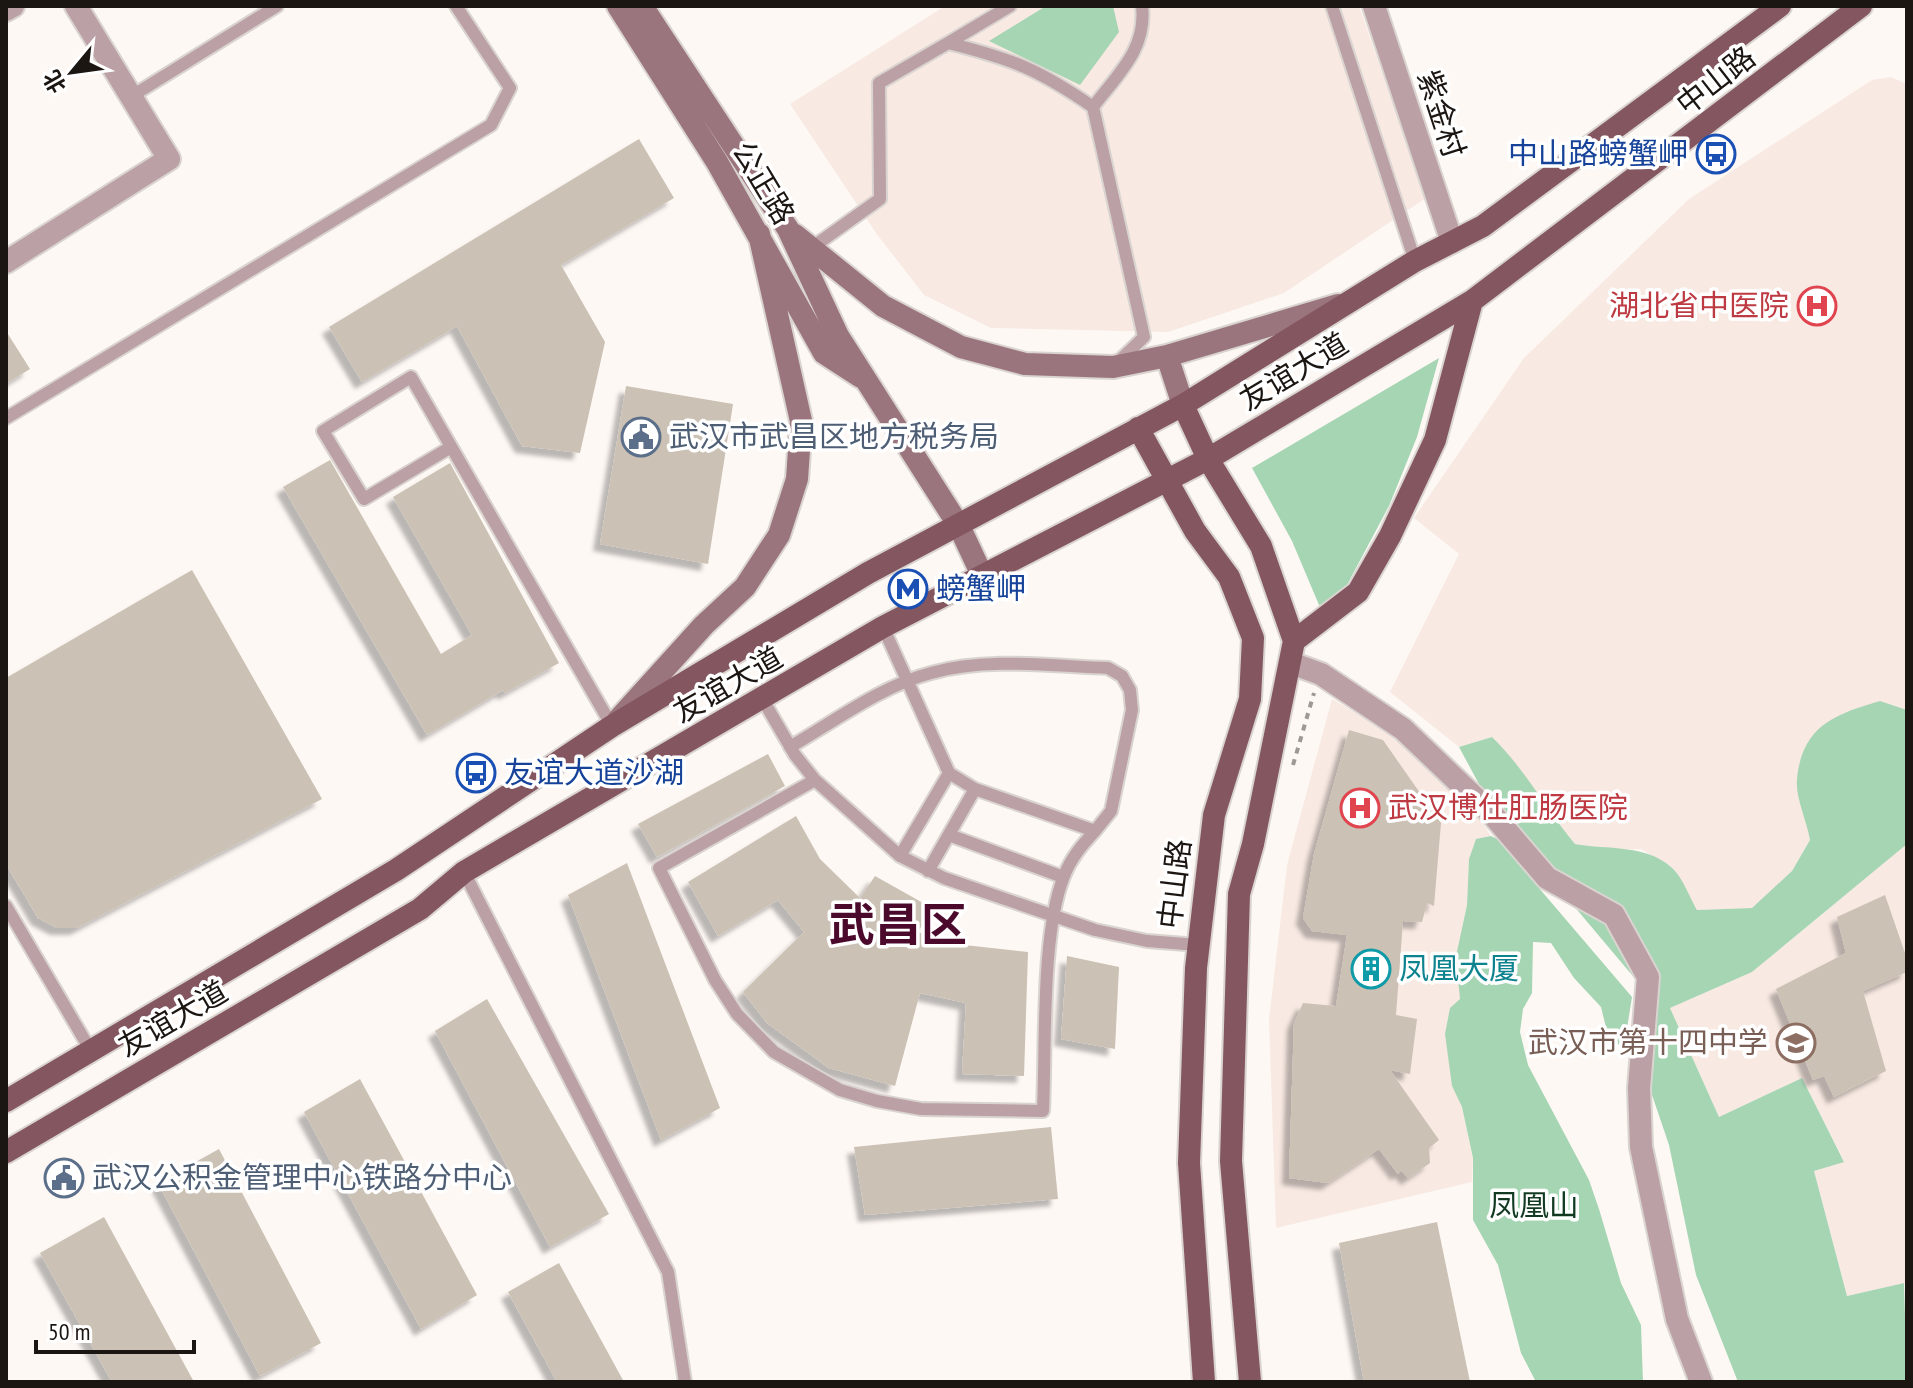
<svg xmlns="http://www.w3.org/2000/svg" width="1913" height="1388" viewBox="0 0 1913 1388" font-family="'PT Sans Narrow','Noto Sans SC',sans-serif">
<defs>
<filter id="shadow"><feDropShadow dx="-7" dy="7" stdDeviation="2" flood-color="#0004"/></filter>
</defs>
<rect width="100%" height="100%" fill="#fef8f4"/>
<path fill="#f8e9e2" d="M945 6H1359L1426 198 1284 293 1168 332 991 328 924 295 876 233 790 104Z
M1891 77 1907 84V710L1880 701 1807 818 1810 840 1792 871 1752 908 1697 910 1673 868 1641 849 1609 850 1575 844 1492 737 1459 747 1390 692 1459 554 1414 518 1524 358 1689 199 1872 80Z
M1332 699 1444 765 1491 836 1476 840 1469 859 1467 905 1456 956 1461 986 1452 1086 1462 1107 1473 1158 1472 1182 1276 1228 1269 1019 1287 865Z
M1907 844V1295L1904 1283 1847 1296 1814 1171 1844 1161 1802 1078 1719 1117 1670 1008 1752 972Z"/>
<path fill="#a6d5b4" d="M1046 6H1113L1119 32 1080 85 989 41Z
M1439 358 1417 437 1389 506 1339 600 1319 605 1292 541 1252 468Z
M1880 701 1907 710V844L1752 972 1670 1008 1719 1117 1802 1078 1844 1162 1814 1171 1847 1296 1904 1283 1907 1382H1738L1696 1275 1669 1145 1649 1086 1637 981 1493 810 1459 747 1492 737C1525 769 1546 809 1575 844 1608 850 1645 844 1671 867 1682 876 1690 898 1697 910L1752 908 1792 871 1810 840C1807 821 1795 797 1797 779 1802 726 1835 714 1880 701Z
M1491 836 1497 839 1632 997 1625 1041 1611 1048 1601 1007 1574 978 1551 943 1533 942 1532 993 1523 1009 1520 1032 1528 1065 1589 1180 1599 1209 1621 1283 1641 1325 1643 1382H1536L1521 1353 1498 1265 1473 1220V1158L1462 1107 1452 1086 1445 1034 1450 1008 1460 999 1456 956 1467 905 1469 859 1476 839Z"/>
<path fill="#cbc1b4" filter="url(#shadow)" d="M639 139 674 198 561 265 605 342 580 453 522 446 457 326 362 382 329 327Z
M6 331 30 369 6 384Z
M626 386 733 404 708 564 600 544Z
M330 460 441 654 472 635 393 497 450 463 559 663 505 693 503 690 427 735 283 487Z
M192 570 322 799 77 928H57L38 918 6 864V678Z
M1349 730 1383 740 1441 823 1434 906 1427 903 1422 922 1403 921 1396 1015 1417 1019 1410 1074 1390 1070 1439 1140 1429 1148 1430 1163 1408 1178 1401 1170 1398 1174 1379 1149 1328 1183 1289 1178 1294 1023 1303 1003 1336 1006 1347 935 1312 931 1303 918 1314 854Z
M768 754 785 786 657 857 638 824Z
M796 816 820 859 860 898 875 876 932 908 918 932 946 943 1028 952 1024 1076 962 1074 966 1003 920 993 895 1086 829 1068 767 1023 743 992 804 932 778 900 718 936 688 882Z
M627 863 720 1108 661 1140 568 895Z
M1885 895 1907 959V972L1863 991 1886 1071 1834 1097 1824 1076 1813 1080 1776 989 1846 953 1837 917Z
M1067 956 1119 967 1115 1049 1061 1039Z
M487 999 609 1214 550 1247 435 1031Z
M360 1079 477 1295 421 1329 304 1112Z
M1051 1127 1058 1199 865 1215 854 1147Z
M219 1149 321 1343 260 1376 158 1183Z
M104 1217 194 1382H112L40 1253Z
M1437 1222 1470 1382H1364L1339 1243Z
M559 1263 624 1382H557L508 1292Z"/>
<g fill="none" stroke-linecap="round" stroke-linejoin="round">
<g stroke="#dad4d0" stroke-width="16">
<path id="service" d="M1332 6 1415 261
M948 43 1010 6
M132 96 277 6
M1093 107C1118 74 1147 49 1142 6
M810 249 880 199 879 83 948 43C1012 59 1038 69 1093 107L1144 337 1118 362
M6 418 491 125 510 88 456 6
M451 447 364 499 323 431 411 377 612 726
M883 627 949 773 900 856
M763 700 795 755 815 780 900 856 944 878 1095 930 1147 941 1198 945
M790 747C835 721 881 686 931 673 986 657 1052 666 1108 668L1122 676 1130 690 1132 710 1111 811 1095 831 975 789 949 773
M815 780 659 868 715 980 737 1014 774 1052 840 1090 877 1101 921 1109 1043 1111C1046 1047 1041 933 1064 876 1071 858 1082 845 1095 831
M949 835 1063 877
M928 871 975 789
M464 872 668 1272 685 1382
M6 906 91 1051"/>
</g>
<g stroke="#dad4d0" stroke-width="26">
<path id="minor" d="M1374 6 1452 242
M6 10 13 6
M6 262 169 159 76 6
M1291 663 1321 674 1403 729 1493 815 1547 878 1614 915 1648 977 1639 1088 1641 1147 1677 1319 1701 1382"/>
</g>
<g stroke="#dad4d0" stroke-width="26">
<path id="secondary" d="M618 6 717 162 824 353 861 377
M642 6 788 229 838 336 959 526 982 575
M795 235 883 306 961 347 1025 364 1113 367 1167 356 1183 405
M1167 356 1338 305
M618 720 704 625 745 587 779 535 797 479 801 421 759 234"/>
</g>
<g stroke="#dad4d0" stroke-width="26">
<path id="primary" d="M1183 405 1208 459 1261 546 1294 641 1253 844 1239 894 1231 1161 1250 1382
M1138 428 1195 531 1229 577 1253 638 1250 699 1214 815 1196 968 1189 1163 1204 1382
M1294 641 1358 592 1390 536 1435 440 1472 301
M6 1101 396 870 612 726 868 573 1183 405 1415 261 1483 226 1780 6
M6 1152 420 909 464 872 883 627 1208 459 1472 301 1861 6"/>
</g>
<path stroke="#9e9895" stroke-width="4" stroke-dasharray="6 6" stroke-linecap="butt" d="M1293 765 1314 693"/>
<use href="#service" stroke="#bba0a5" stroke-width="12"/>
<use href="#minor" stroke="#bba0a5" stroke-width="22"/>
<use href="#secondary" stroke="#9b757d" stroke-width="22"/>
<use href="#primary" stroke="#845660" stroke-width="22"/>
</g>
<defs>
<g id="bus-ring" transform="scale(2)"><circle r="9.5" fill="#fff" stroke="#1a4fb4" stroke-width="1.5"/><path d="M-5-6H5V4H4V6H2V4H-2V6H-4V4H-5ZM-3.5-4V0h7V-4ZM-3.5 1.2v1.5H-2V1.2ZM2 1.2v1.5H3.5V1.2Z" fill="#1a4fb4"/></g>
<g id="hospital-ring" transform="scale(2)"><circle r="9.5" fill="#fff" stroke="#e0444e" stroke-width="1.5"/><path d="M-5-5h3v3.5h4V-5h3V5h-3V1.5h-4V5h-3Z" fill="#e0444e"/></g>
<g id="civic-ring" transform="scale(2)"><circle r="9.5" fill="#fff" stroke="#5c6f8a" stroke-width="1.5"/><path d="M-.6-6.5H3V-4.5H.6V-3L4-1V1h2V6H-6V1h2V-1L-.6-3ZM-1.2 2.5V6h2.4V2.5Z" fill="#5c6f8a"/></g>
<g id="metro-ring" transform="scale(2)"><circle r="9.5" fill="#fff" stroke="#1a4fb4" stroke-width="1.5"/><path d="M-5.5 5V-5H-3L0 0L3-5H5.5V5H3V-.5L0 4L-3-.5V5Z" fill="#1a4fb4"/></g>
<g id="building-ring" transform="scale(2)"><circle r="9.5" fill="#fff" stroke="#0f9aa8" stroke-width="1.5"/><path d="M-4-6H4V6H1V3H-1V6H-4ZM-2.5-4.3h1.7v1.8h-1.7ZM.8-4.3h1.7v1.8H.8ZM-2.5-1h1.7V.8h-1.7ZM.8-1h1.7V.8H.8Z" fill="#0f9aa8"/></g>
<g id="school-ring" transform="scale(2)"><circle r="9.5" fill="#fff" stroke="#8d6e63" stroke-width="1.5"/><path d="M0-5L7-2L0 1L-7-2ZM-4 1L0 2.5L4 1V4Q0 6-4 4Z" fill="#8d6e63"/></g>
</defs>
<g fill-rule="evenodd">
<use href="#bus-ring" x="1716" y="154"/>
<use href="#hospital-ring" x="1817" y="306"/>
<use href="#civic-ring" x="641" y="437"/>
<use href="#metro-ring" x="908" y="589"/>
<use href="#bus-ring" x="476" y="773"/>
<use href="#hospital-ring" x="1360" y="808"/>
<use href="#building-ring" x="1371" y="969"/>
<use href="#school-ring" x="1796" y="1043"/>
<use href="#civic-ring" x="64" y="1178"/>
</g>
<g text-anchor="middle" stroke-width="7" stroke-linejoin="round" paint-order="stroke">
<g font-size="30" fill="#1c1613" stroke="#fff">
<text transform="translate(1716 81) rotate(-38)" y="10">中山路</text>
<text transform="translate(1441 114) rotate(72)" y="10">紫金村</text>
<text transform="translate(763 183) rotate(59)" y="10">公正路</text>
<text transform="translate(1294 372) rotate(-31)" y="10">友谊大道</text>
<text transform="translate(728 685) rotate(-30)" y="10">友谊大道</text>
<text transform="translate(1175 884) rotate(-83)" y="10">中山路</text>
<text transform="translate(173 1019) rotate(-30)" y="10">友谊大道</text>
</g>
<g font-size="30" fill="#164399" stroke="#fff" text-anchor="start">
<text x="1688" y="164" text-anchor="end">中山路螃蟹岬</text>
<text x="936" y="599">螃蟹岬</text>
<text x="504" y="783">友谊大道沙湖</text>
</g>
<g font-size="30" fill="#be3a42" stroke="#fff" text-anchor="end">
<text x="1789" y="316">湖北省中医院</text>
<text x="1388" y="818" text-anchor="start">武汉博仕肛肠医院</text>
</g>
<g font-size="30" fill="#4e5e75" stroke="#fff" text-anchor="start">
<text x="669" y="447">武汉市武昌区地方税务局</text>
<text x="92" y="1188">武汉公积金管理中心铁路分中心</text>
</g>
<g font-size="30" fill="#0d838f" stroke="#fff" text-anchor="start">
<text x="1399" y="979">凤凰大厦</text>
</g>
<g font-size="30" fill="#785e54" stroke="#fff" text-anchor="end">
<text x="1768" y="1053">武汉市第十四中学</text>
</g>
<g font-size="30" fill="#123a22" stroke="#fff">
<text x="1534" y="1216">凤凰山</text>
</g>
<g font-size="46" font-weight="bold" fill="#4b0a2c" stroke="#fff">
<text x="898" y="941">武昌区</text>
</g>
</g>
<rect width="1913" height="1388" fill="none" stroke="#1c1613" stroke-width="16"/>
<g transform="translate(72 72) rotate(241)" stroke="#ffffff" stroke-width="6" paint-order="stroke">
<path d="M0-6L14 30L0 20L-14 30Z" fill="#1c1613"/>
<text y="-12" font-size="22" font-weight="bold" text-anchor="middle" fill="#1c1613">北</text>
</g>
<path d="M36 1340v12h158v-12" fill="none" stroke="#1c1613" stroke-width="4"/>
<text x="48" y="1340" font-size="24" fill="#1c1613" stroke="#ffffff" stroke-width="6" paint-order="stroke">50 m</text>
</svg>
